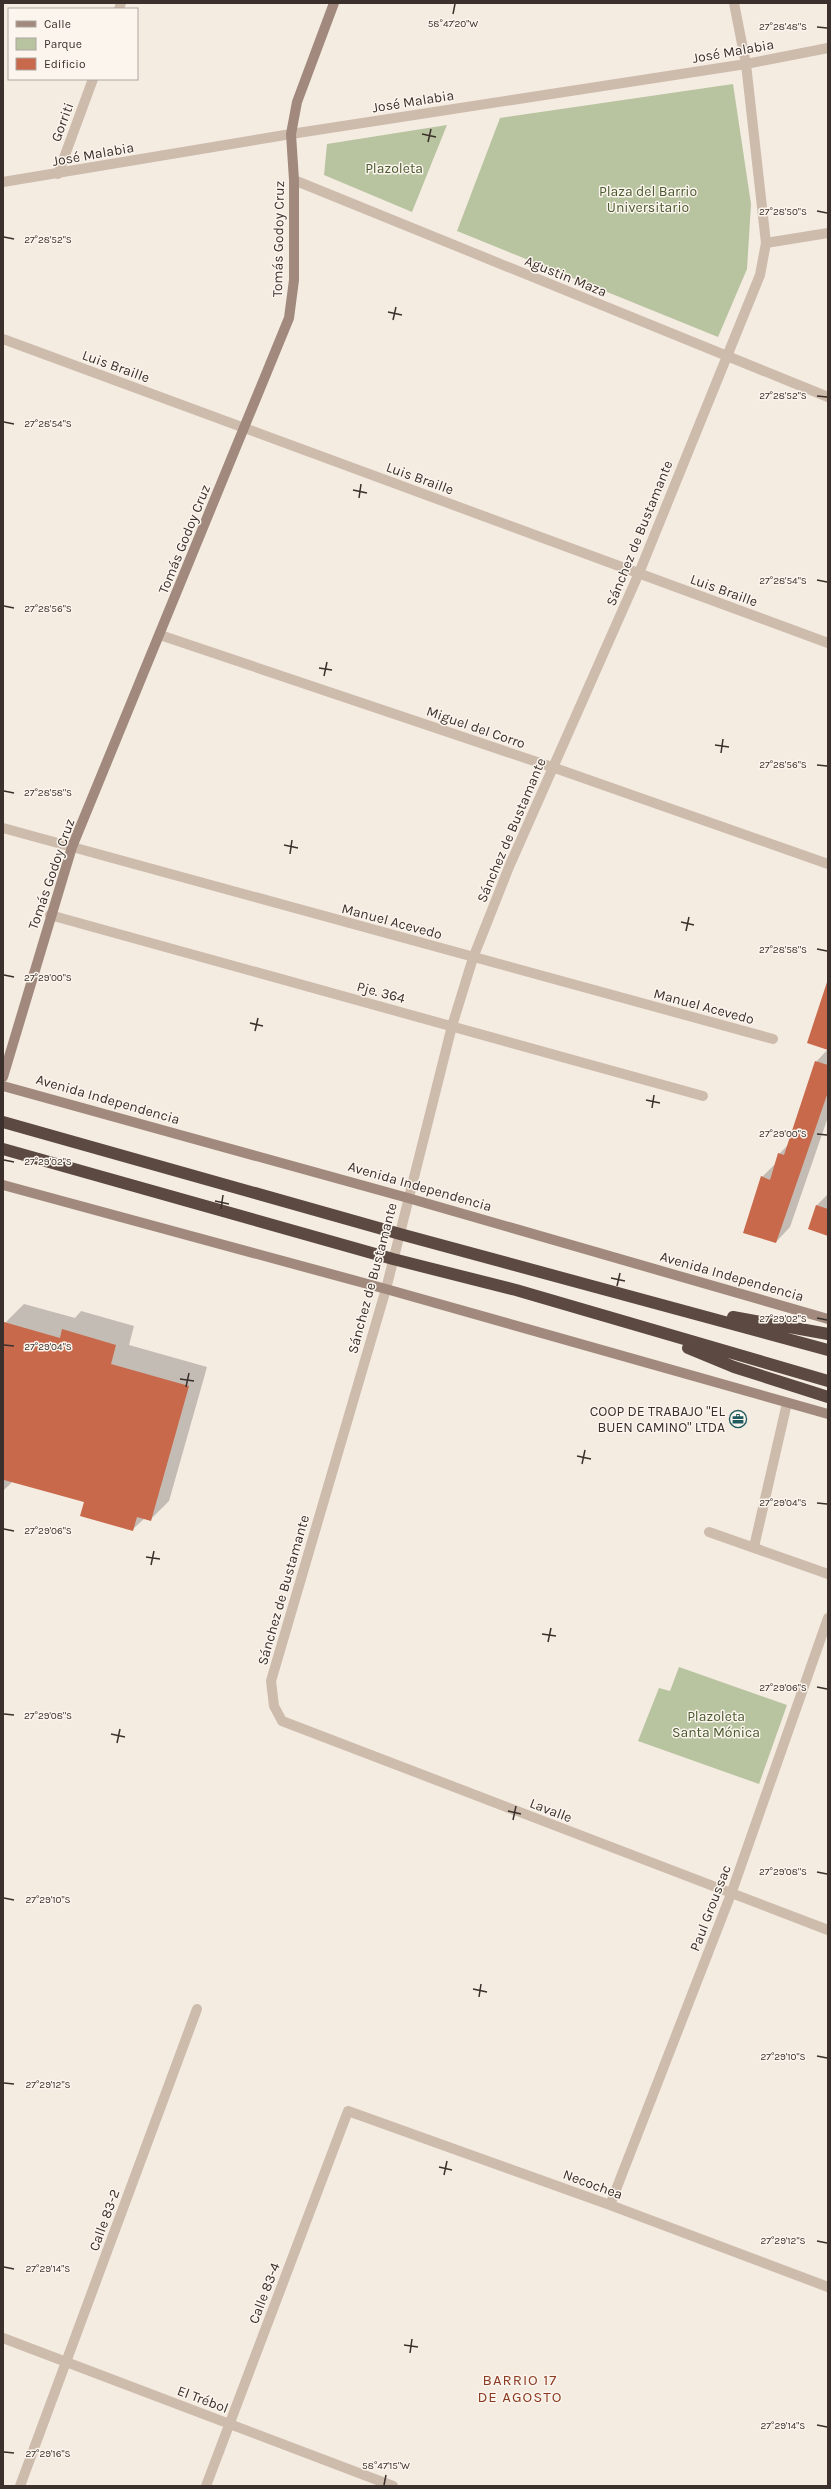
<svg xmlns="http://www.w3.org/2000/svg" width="831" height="2489" viewBox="0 0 831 2489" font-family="Karla,sans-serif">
<rect width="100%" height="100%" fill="#f4ebe1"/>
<path fill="#b8c4a0" d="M733 84 751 204 747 269 718 337 457 231 500 118Z
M447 125 412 212 324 175 327 144Z
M679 1667 787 1705 759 1784 638 1741 659 1688 670 1691Z"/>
<path fill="#0003" d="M828 1049V1117L790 1227 776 1242 762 1177 777 1162 779 1154 789 1144 816 1062Z
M828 1194V1235L810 1229 817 1205Z
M24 1304 75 1318 81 1311 134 1326 129 1345 207 1367 169 1501 150 1520 145 1518 133 1529 85 1502 13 1481 3 1491V1330L5 1323Z"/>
<path fill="#c8694b" d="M828 979V1050L807 1043Z
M815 1061 828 1065V1092L776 1243 743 1233 761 1176 770 1180 778 1153 784 1155Z
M816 1205 828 1209V1236L808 1229Z
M4 1322 60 1338 62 1329 116 1345 111 1364 189 1386 151 1521 137 1517 133 1531 80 1516 84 1502 4 1480 3 1483Z"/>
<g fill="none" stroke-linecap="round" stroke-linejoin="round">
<path stroke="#cdbbac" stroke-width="10" d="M734 3 746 64 766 243 760 275 639 573 509 867 473 958 452 1026 386 1289 271 1681 274 1706 282 1721 828 1930
M119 9 121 3
M58 174 93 79
M294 180 828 397
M3 182 291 134 746 64 828 48
M766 243 828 233
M3 339 828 643
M160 635 552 767 828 864
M3 828 773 1039
M50 915 703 1096
M709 1532 828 1574
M754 1547 787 1403
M610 2205 731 1894 828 1618
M3 2338 393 2486
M20 2486 197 2009
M206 2486 348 2111 610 2205 828 2287"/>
<path stroke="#a18a7d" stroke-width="10" d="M3 1077 72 847 289 318 294 280V180L291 134 297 102 334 3
M3 1086 408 1198 828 1319
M3 1185 386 1289 828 1414"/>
<path stroke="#5c4a42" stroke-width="12" d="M3 1122 400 1234 828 1350
M3 1149 393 1259 516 1290 828 1381
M733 1317 828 1334
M688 1348 734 1367 828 1397"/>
</g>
<path fill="none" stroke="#3b302b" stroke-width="1.5" d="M453 14 455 4M817 27 827 28M422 134 436 137M428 142 431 129M817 211 827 213M4 237 14 239M388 312 402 315M393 320 396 307M817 396 827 397M4 422 14 424M353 490 367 493M359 498 361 484M817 580 827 582M4 606 14 608M319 668 332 670M324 676 327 662M715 745 729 747M721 753 723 739M817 765 827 766M4 791 14 793M284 845 298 848M290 854 292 840M681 922 694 925M686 931 689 917M817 949 827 951M4 975 14 977M250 1023 263 1026M255 1031 258 1018M646 1100 660 1103M652 1108 654 1095M817 1134 827 1135M4 1160 14 1162M215 1201 229 1204M221 1209 223 1195M611 1278 625 1281M617 1286 620 1273M817 1318 827 1320M4 1345 14 1346M180 1379 194 1381M186 1387 189 1373M577 1456 591 1459M582 1464 585 1450M817 1503 827 1504M4 1529 14 1531M146 1557 160 1559M151 1565 154 1551M542 1634 556 1636M548 1642 551 1628M817 1687 827 1689M4 1714 14 1715M111 1734 125 1737M117 1743 120 1729M508 1811 521 1814M513 1820 516 1806M817 1872 827 1874M4 1898 14 1900M473 1989 487 1992M479 1997 481 1984M817 2056 827 2058M4 2083 14 2084M439 2167 452 2170M444 2175 447 2161M817 2241 827 2243M4 2267 14 2269M404 2345 418 2347M410 2353 412 2339M817 2425 827 2427M4 2452 14 2453M384 2485 386 2475"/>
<defs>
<g id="office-ring" transform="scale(0.9)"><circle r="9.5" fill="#fbf5ee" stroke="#1f5a5e" stroke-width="1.5"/><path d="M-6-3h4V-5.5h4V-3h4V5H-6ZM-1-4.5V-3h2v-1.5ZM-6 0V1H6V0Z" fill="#1f5a5e"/></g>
</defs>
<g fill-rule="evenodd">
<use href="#office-ring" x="738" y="1419"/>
</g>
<g text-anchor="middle" stroke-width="3" stroke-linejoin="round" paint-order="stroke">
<g font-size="14" fill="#3b302b" stroke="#fbf5ee">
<text transform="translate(733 51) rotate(-10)" y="5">José Malabia</text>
<text transform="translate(413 101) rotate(-9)" y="5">José Malabia</text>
<text transform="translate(62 122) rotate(-70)" y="5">Gorriti</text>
<text transform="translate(93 154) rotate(-10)" y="5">José Malabia</text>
<text transform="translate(278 239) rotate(-89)" y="5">Tomás Godoy Cruz</text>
<text transform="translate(566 276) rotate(22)" y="5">Agustin Maza</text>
<text transform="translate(116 366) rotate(20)" y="5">Luis Braille</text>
<text transform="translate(420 478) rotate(20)" y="5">Luis Braille</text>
<text transform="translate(639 533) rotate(-68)" y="5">Sánchez de Bustamante</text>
<text transform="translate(184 539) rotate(-68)" y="5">Tomás Godoy Cruz</text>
<text transform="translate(724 590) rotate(20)" y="5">Luis Braille</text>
<text transform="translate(476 727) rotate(19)" y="5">Miguel del Corro</text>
<text transform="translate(511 830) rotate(-67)" y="5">Sánchez de Bustamante</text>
<text transform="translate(51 874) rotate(-71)" y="5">Tomás Godoy Cruz</text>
<text transform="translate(392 921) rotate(15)" y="5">Manuel Acevedo</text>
<text transform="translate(381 992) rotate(15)" y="5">Pje. 364</text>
<text transform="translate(704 1006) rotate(15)" y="5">Manuel Acevedo</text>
<text transform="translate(108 1099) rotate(16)" y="5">Avenida Independencia</text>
<text transform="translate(420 1186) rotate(16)" y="5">Avenida Independencia</text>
<text transform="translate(732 1276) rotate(16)" y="5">Avenida Independencia</text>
<text transform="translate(372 1278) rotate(-75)" y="5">Sánchez de Bustamante</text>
<text transform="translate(283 1590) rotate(-74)" y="5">Sánchez de Bustamante</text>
<text transform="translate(551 1810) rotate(21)" y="5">Lavalle</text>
<text transform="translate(710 1908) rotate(-69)" y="5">Paul Groussac</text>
<text transform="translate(593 2184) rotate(20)" y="5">Necochea</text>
<text transform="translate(104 2220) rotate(-70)" y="5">Calle 83-2</text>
<text transform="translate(264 2293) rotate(-69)" y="5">Calle 83-4</text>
<text transform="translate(203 2399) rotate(21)" y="5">El Trébol</text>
</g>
<g font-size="14" fill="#4a5a2e" stroke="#fbf5ee">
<text x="394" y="173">Plazoleta</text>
<text x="648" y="196">Plaza del Barrio<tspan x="648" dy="16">Universitario</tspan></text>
<text x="716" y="1721">Plazoleta<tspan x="716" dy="16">Santa Mónica</tspan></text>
</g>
<g font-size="14" fill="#3b302b" stroke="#fbf5ee" text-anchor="end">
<text x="725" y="1416">COOP DE TRABAJO "EL<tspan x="725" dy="16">BUEN CAMINO" LTDA</tspan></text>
</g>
<g font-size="15" letter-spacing="1" fill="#8c3b22" stroke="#fbf5ee">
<text x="520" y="2385">BARRIO 17<tspan x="520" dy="17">DE AGOSTO</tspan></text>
</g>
</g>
<g font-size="10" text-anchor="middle" fill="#3b302b" stroke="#fbf5ee" stroke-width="3" stroke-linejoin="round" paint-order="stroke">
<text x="453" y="27">58°47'20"W</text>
<text x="783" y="30">27°28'48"S</text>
<text x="783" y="215">27°28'50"S</text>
<text x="48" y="243">27°28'52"S</text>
<text x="783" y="399">27°28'52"S</text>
<text x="48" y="427">27°28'54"S</text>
<text x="783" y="584">27°28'54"S</text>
<text x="48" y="612">27°28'56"S</text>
<text x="783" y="768">27°28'56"S</text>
<text x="48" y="796">27°28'58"S</text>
<text x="783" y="953">27°28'58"S</text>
<text x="48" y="981">27°29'00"S</text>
<text x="783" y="1137">27°29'00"S</text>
<text x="48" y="1165">27°29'02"S</text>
<text x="783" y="1322">27°29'02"S</text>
<text x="48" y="1350">27°29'04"S</text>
<text x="783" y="1506">27°29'04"S</text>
<text x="48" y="1534">27°29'06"S</text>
<text x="783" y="1691">27°29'06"S</text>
<text x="48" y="1719">27°29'08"S</text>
<text x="783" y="1875">27°29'08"S</text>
<text x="48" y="1903">27°29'10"S</text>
<text x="783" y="2060">27°29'10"S</text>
<text x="48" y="2088">27°29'12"S</text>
<text x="783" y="2244">27°29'12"S</text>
<text x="48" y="2272">27°29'14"S</text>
<text x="783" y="2429">27°29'14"S</text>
<text x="48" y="2457">27°29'16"S</text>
<text x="386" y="2469">58°47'15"W</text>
</g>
<rect width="831" height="2489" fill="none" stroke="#3b302b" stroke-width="8"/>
<rect x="8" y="8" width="130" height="72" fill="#fbf5ee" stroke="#aea6a0"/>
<rect x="16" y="21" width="20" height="6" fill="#a18a7d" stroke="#aea6a0"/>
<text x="44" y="28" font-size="12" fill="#3b302b">Calle</text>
<rect x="16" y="38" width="20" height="12" fill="#b8c4a0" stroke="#aea6a0"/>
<text x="44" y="48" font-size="12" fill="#3b302b">Parque</text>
<rect x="16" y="58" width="20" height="12" fill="#c8694b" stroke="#aea6a0"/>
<text x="44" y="68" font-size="12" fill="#3b302b">Edificio</text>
</svg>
